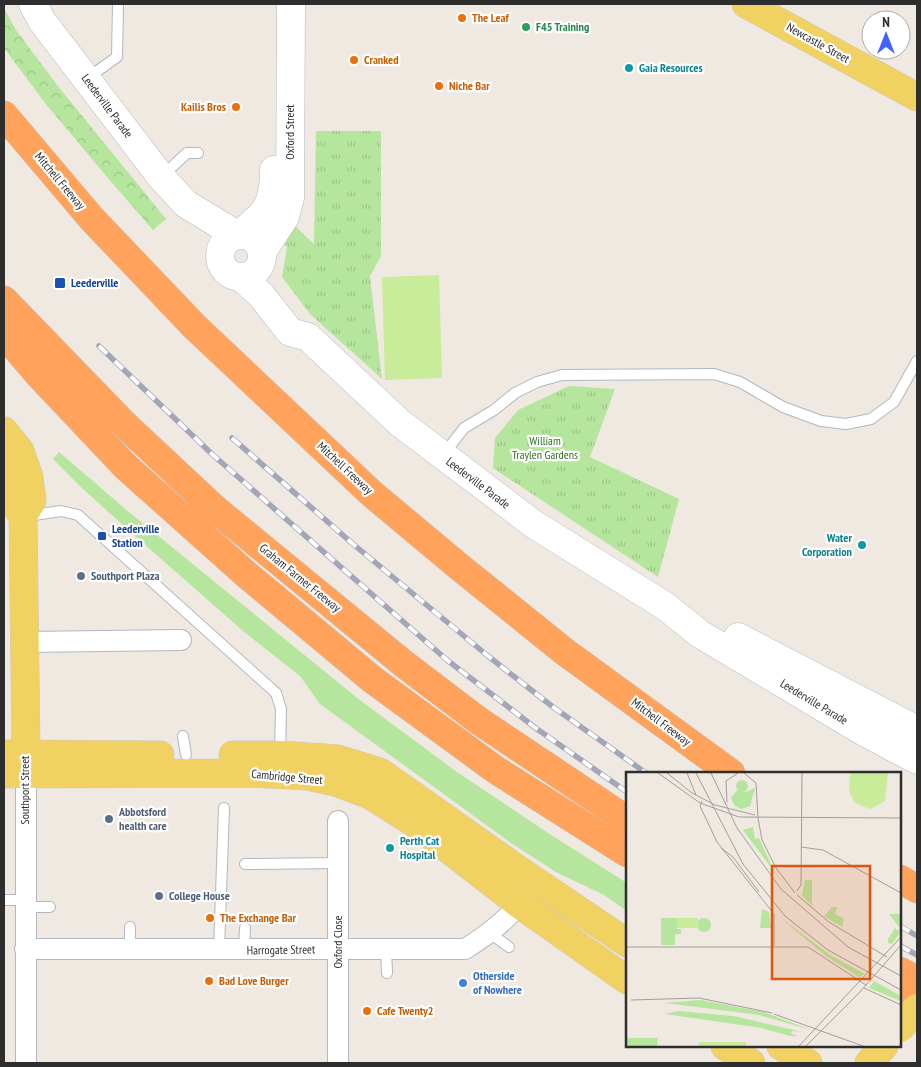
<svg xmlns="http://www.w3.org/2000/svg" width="921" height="1067" viewBox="0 0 921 1067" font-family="'PT Sans Narrow',sans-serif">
<defs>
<pattern id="forest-crowns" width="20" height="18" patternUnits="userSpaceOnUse" patternTransform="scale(1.25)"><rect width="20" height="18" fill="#b6e59e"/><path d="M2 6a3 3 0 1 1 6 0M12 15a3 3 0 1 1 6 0" fill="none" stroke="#9dc588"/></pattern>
<pattern id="park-tufts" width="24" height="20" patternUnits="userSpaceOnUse" patternTransform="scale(1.25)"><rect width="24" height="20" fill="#b6e59e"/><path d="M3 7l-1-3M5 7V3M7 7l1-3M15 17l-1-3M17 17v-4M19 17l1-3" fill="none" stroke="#9dc588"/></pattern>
</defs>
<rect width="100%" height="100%" fill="#efe9e1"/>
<path fill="#b6e59e" d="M59 452 130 513 361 701 457 772 548 833 627 883V911L604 895 556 872 511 843 320 704 300 676 243 631 134 535 83 489 53 459Z"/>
<path fill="url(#forest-crowns)" d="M4 8 16 30 57 85 166 219 153 230 107 177 45 103 4 48Z"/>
<path fill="url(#park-tufts)" d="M316 131H381V256L370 276 382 379 310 314 282 277 287 247 278 241 291 222 314 244Z
M569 386 615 389 590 457 679 499 658 577 493 468 495 438 518 410Z"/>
<path fill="#c9ec9a" d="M439 275 442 378 385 380 382 277Z"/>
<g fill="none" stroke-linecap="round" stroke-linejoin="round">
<g stroke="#b4b7c1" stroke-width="12">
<path id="lane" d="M86 79 117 57 118 4
M162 176 187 153H198
M443 455 464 428 494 410 515 393 537 382 562 375 714 374 740 382 783 407 821 421 846 424 871 419 894 402 917 361
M27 516 61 511 78 515 276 693 281 709 280 754
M183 736 186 755
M245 864 338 863
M4 900H25
M25 907H50
M490 933 509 947
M386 949 387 973
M130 950V927
M219 950 224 808
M244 950 245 928"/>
</g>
<g stroke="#b4b7c1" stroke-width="22">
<path id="street" d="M25 642 181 640
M338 821V1063
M25 949H465C486 936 504 923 519 904
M26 1063V760"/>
</g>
<g stroke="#b4b7c1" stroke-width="29">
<path id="secondary" d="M33 4 42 21 161 177 186 204 237 235
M239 235C266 213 274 206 274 170
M220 256a21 21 0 1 1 42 0a21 21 0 1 1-42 0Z
M262 252 285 217 290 198 291 4
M241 277 261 295 290 332 308 337 400 423 535 525 665 606 700 634 866 733 917 760
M738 637 917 730"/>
</g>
<g stroke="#c9c9c9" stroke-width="29">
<path id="primary" d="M746 4 917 97
M4 431 20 451 29 477 32 501 23 516 26 754
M4 466 12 501 23 516
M4 754 160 755
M233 755H280L338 759 380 772 516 868 627 943
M4 774 250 773 308 776 335 782 370 795 416 824 519 904 627 980
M725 1046 751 1063
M781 1046 808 1063
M869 1063 884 1046"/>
</g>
<g stroke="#c9c9c9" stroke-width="29">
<path id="highway" d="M4 115 92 219 195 327 371 493 457 565 565 652 731 773
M4 300 124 424 215 509 404 664 479 721 627 820
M4 334 39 375 126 467 247 575 373 680 496 770 627 853
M900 879 917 889
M900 971 917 980
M900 995 917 1004"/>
</g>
<use href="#lane" stroke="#fff" stroke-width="10"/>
<use href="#street" stroke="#fff" stroke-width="20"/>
<use href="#secondary" stroke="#fff" stroke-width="28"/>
<use href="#primary" stroke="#f2d163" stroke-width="28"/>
<use href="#highway" stroke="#ffa35c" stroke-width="28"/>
<g stroke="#a3a6b8" stroke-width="5.5">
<path id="rail" d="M99 346 213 455 447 660 537 729 627 792
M232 438 353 544 488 656 553 707 646 773
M900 926 917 936
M900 946 917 955"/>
</g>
<use href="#rail" stroke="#fff" stroke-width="4" stroke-dasharray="11" stroke-linecap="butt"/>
<g stroke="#c9c9c9" stroke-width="29" stroke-linecap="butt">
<path id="primary-bridge" d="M900 1028 917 1008"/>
</g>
<use href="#primary-bridge" stroke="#f2d163" stroke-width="28"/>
</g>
<g fill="#e8710a" stroke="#fff" stroke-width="2">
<circle cx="462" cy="18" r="5"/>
<circle cx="354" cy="60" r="5"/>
<circle cx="439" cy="86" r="5"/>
<circle cx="236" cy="107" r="5"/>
<circle cx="210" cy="918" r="5"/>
<circle cx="209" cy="981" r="5"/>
<circle cx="367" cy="1011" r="5"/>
</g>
<circle fill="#2e9e5b" stroke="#fff" stroke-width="2" cx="526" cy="27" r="5"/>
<g fill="#0f9aa8" stroke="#fff" stroke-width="2">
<circle cx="629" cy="68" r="5"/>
<circle cx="862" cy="545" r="5"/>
<circle cx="390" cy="848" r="5"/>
</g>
<g fill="#1a4fb4" stroke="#fff" stroke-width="2">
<rect x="54" y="277" width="12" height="12" rx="2.5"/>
<rect x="97" y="531" width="10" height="10" rx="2.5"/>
</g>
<g fill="#5c6f8a" stroke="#fff" stroke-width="2">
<circle cx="81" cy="576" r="5"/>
<circle cx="109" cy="819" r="5"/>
<circle cx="159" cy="896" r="5"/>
</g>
<circle fill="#3f7fe0" stroke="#fff" stroke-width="2" cx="463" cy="983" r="5"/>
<g text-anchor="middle" stroke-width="4.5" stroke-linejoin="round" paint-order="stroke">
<g font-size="12" font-weight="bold" fill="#c56008" stroke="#fff" text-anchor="start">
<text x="472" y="22">The Leaf</text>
<text x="364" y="64">Cranked</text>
<text x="449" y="90">Niche Bar</text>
<text x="226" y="111" text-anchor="end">Kailis Bros</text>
<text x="220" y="922">The Exchange Bar</text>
<text x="219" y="985">Bad Love Burger</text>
<text x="377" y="1015">Cafe Twenty2</text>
</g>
<g font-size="12" font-weight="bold" fill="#27864d" stroke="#fff" text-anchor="start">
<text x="536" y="31">F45 Training</text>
</g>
<g font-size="12" fill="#2e2e2e" stroke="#fff">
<text transform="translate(818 43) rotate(29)" y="4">Newcastle Street</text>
<text transform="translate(107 106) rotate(53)" y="4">Leederville Parade</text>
<text transform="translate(290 132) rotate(-90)" y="4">Oxford Street</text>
<text transform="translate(60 181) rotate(50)" y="4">Mitchell Freeway</text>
<text transform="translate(345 468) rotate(43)" y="4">Mitchell Freeway</text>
<text transform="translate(478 483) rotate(37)" y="4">Leederville Parade</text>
<text transform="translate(300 578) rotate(39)" y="4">Graham Farmer Freeway</text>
<text transform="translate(814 702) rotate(31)" y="4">Leederville Parade</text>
<text transform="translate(661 722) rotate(37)" y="4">Mitchell Freeway</text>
<text transform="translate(287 777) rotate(5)" y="4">Cambridge Street</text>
<text transform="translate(25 790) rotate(-90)" y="4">Southport Street</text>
<text transform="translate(338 942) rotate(-90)" y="4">Oxford Close</text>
<text transform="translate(281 950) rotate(-1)" y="4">Harrogate Street</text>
</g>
<g font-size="12" font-weight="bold" fill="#0d838f" stroke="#fff" text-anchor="start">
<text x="639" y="72">Gaia Resources</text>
<text x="852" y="542" text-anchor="end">Water<tspan x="852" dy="14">Corporation</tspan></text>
<text x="400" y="845">Perth Cat<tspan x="400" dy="14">Hospital</tspan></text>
</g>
<g font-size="12" font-weight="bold" fill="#164399" stroke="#fff" text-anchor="start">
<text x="71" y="287">Leederville</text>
<text x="112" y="533">Leederville<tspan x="112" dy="14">Station</tspan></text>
</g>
<g font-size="12" fill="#2c6e1b" stroke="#fff">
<text x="545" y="445">William<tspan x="545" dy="14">Traylen Gardens</tspan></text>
</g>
<g font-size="12" font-weight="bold" fill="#4e5e75" stroke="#fff" text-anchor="start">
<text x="91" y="580">Southport Plaza</text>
<text x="119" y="816">Abbotsford<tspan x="119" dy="14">health care</tspan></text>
<text x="169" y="900">College House</text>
</g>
<g font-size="12" font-weight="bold" fill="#366cbe" stroke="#fff" text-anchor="start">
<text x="473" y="980">Otherside<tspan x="473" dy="14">of Nowhere</tspan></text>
</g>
</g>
<g transform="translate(626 772)">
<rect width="275" height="275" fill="#efe9e1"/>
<path d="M136 137 143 140 145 156H134ZM151 143 204 183 239 202 233 205 200 184ZM71 153a7 7 0 1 1 14 0a7 7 0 1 1-14 0Z" fill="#b6e59e"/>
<path d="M129 16 124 34 115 37 108 33 105 26 111 18 120 20ZM127 55 129 67 133 66 147 97 162 118 117 58ZM263 142H275V159L266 172 262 171V167L269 156 272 159 274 156ZM248 209 275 224V229L243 216ZM74 228 138 240 185 258 133 243 39 231ZM52 239 107 244 177 260 166 259 165 262 172 264H164L136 256 39 242Z" fill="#b6e59e"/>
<path d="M110 14a6 6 0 1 1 12 0a6 6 0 1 1-12 0Z" fill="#b6e59e"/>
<path d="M179 108H186V134L176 123ZM206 135H211L209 142 218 147 216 155 198 144ZM35 146H51V157H55V162H49V173H35ZM0 266H32L31 274H0Z" fill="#b6e59e"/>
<path d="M224 1H262L259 29 244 37 229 31 223 19ZM51 146H72V156H51ZM73 270H120V274H73Z" fill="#c9ec9a"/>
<path fill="none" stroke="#a29e99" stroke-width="1" d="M32 1 74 31 113 45 275 46M41 1 66 21 89 33 129 43M61 1 70 23M70 1 117 92 159 144 202 178 275 218M85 1 111 56 155 117 222 175 275 204M118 1 130 11 132 46M76 29 74 34 91 70 148 142V174M101 30 100 9 112 1M132 46 136 68 150 96 169 121M175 75 197 78 275 121M95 76 107 85 133 120M171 119 175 113 176 1M171 123 203 150 261 185M0 175H182L240 213M238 216 275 233M5 228 73 226 146 241M148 242 237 274M173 274 275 165M180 274 233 221 275 173"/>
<path fill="#df570e" fill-opacity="0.15" stroke="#df570e" stroke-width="2.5" d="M146 94H244V207H146Z"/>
<rect width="275" height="275" fill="none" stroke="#2e2e2e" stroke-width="2.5"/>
</g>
<rect width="921" height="1067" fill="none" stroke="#2e2e2e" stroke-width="10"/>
<g transform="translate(886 35)"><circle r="24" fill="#ffffff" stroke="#ababab"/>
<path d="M0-4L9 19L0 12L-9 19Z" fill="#4264fb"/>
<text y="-8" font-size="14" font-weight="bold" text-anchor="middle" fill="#2e2e2e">N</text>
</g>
</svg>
